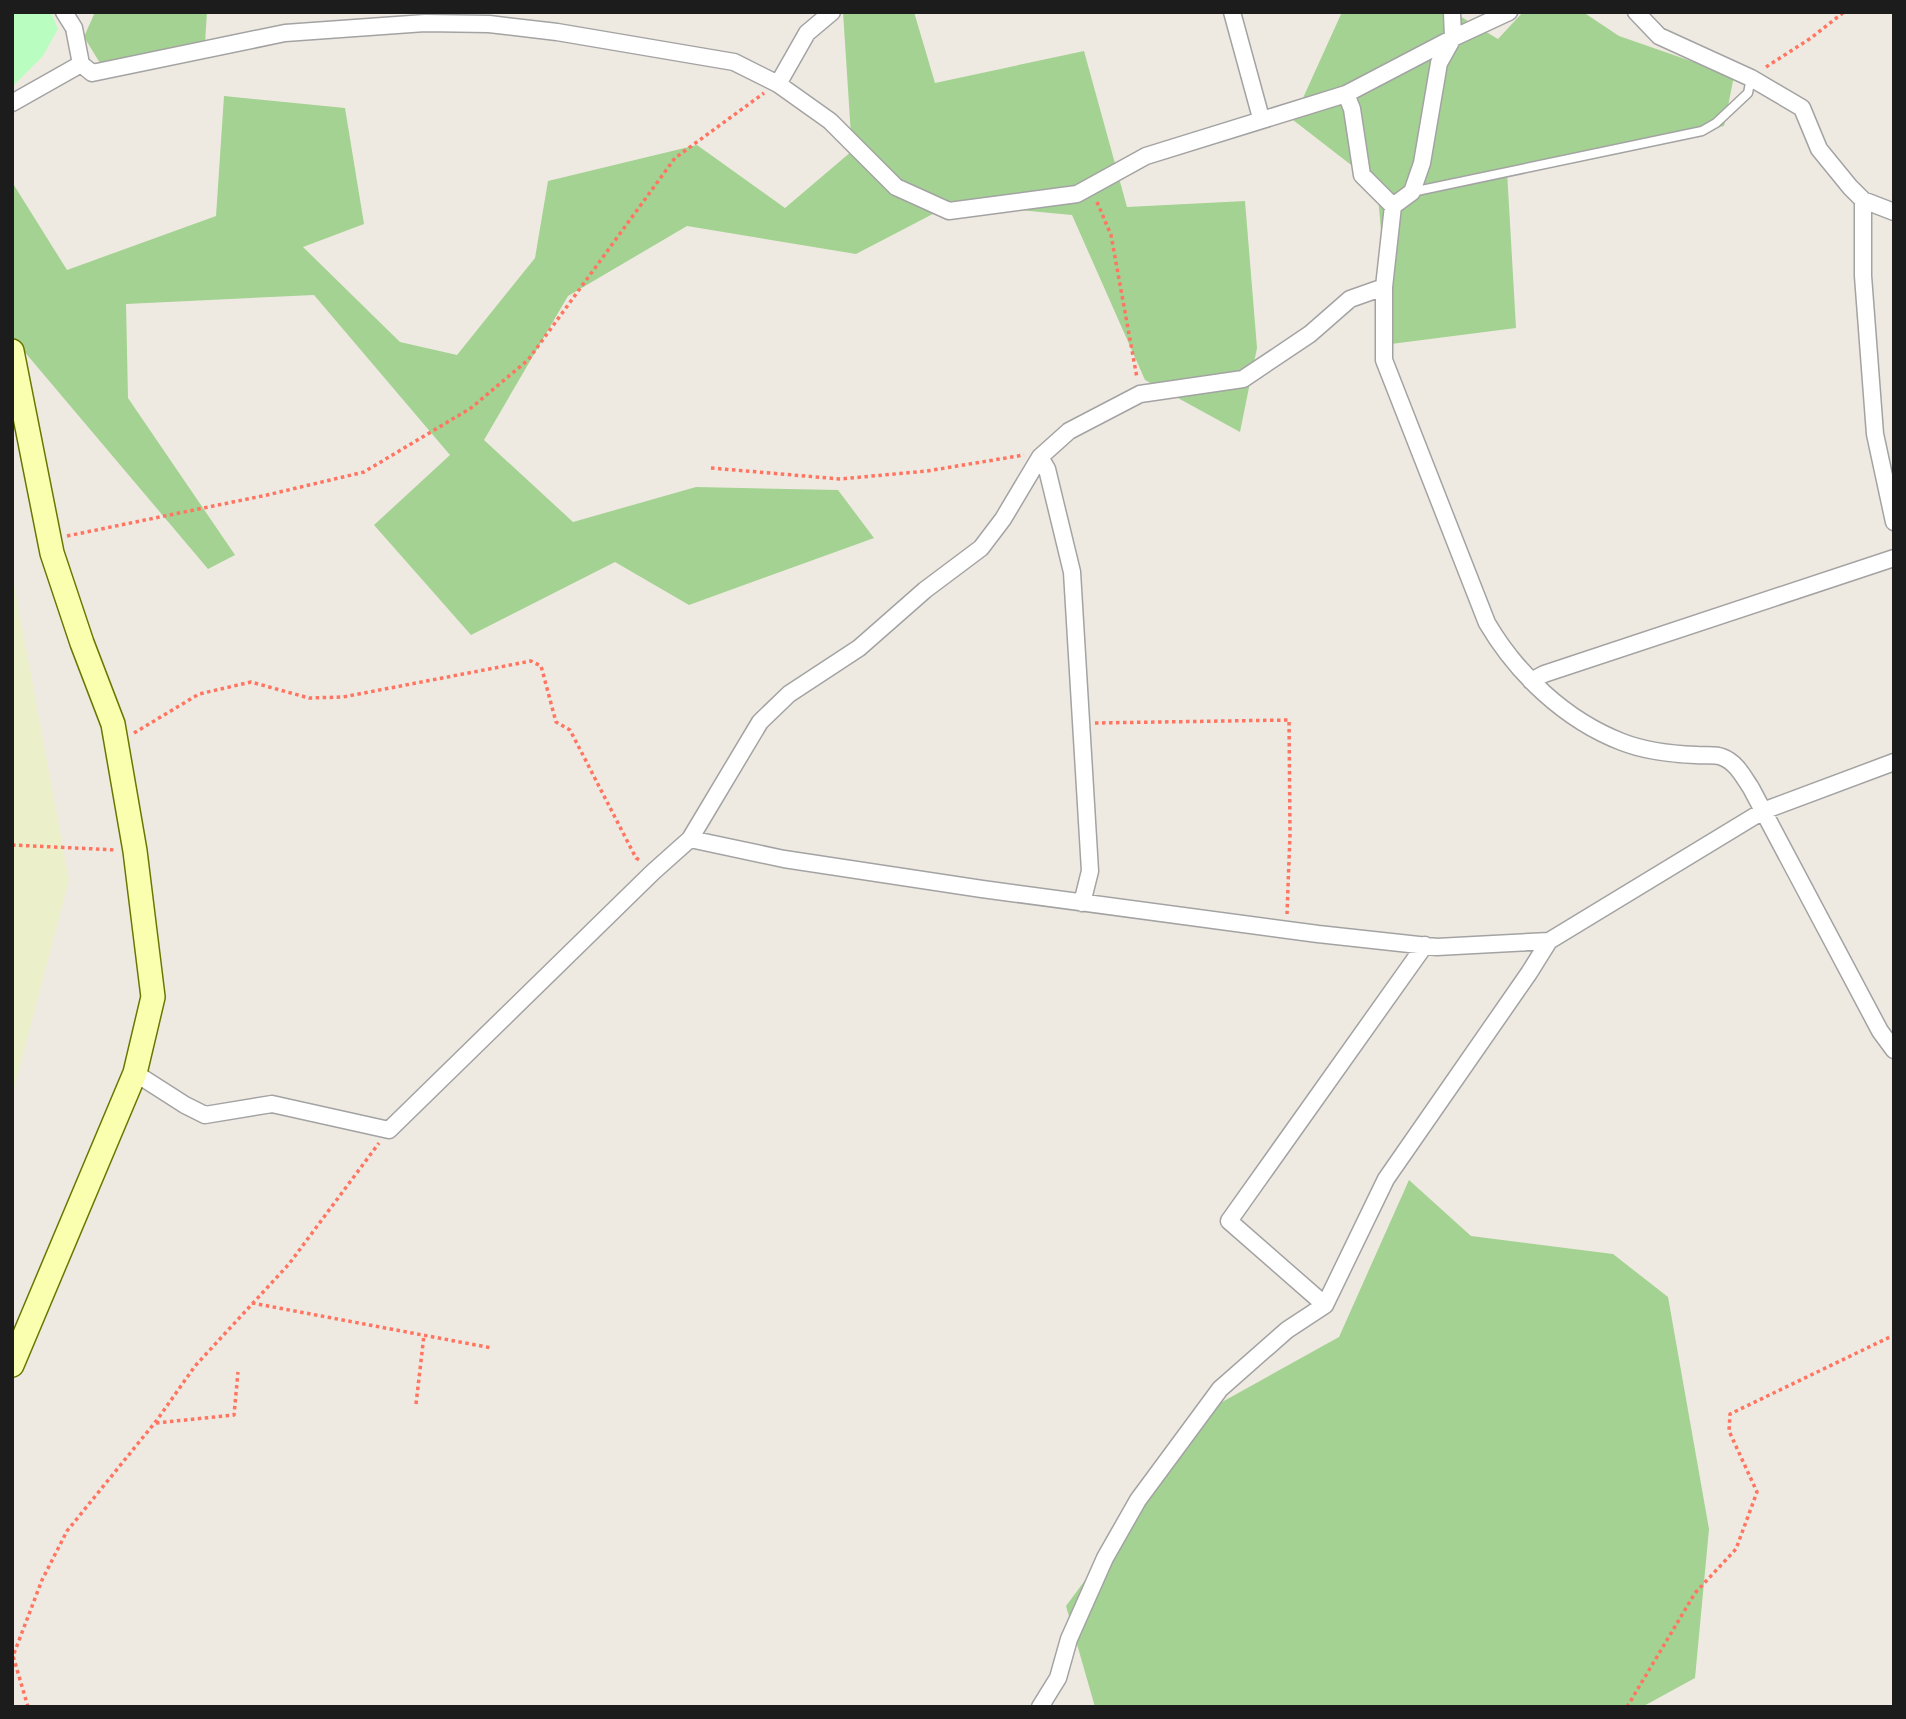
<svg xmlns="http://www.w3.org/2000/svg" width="1906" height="1719" viewBox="0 0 1906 1719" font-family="Montserrat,sans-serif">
<rect width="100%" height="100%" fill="#efeae1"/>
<path fill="#ecf0ca" d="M12 573 69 880 12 1096Z"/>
<path fill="#a4d292" d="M95 12H207L205 43 100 63 84 37Z
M843 12H914L935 83 1084 51 1127 207 1245 201 1257 348 1240 432 1145 380 1072 215 952 204 856 254 687 226 568 296 484 440 573 522 696 487 838 490 874 538 689 605 615 562 471 635 374 525 450 455 314 295 126 304 128 398 235 555 208 569 12 337V182L67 270 216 216 224 96 345 108 364 224 303 247 400 342 457 355 535 258 548 181 697 145 785 208 852 151Z
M1342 12H1453L1498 39 1523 12H1583L1619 36 1734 76 1724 126 1507 171 1516 328 1391 344 1377 185 1293 120Z
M1409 1180 1471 1236 1613 1254 1668 1297 1709 1529 1695 1678 1642 1707H1095L1066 1606 1213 1407 1339 1337Z"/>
<path fill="#b9fec0" d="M12 12H51L58 29 43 56 12 87Z"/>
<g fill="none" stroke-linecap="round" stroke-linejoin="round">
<g stroke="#a3a3a3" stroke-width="11">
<path id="lane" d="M1412 192 1702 131 1716 123 1748 93 1751 78"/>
</g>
<g stroke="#a3a3a3" stroke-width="19">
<path id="street" d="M64 12 74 28 81 64 92 73 285 33 425 23 489 24 557 32 734 62 778 84 830 121 896 187 949 211 1077 194 1146 156 1346 94
M1232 12 1261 118
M1509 12 1453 38 1346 94 1352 109 1362 175 1393 206 1384 287V360L1487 623C1517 674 1565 720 1622 742 1645 751 1671 754 1696 755 1704 756 1715 754 1722 757 1736 762 1743 776 1751 788L1880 1031 1894 1050
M1636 12 1659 36 1751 78 1802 108 1819 149 1850 187 1863 200 1894 212
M778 84 807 33 832 12
M12 103 81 64
M1863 200V276L1875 434 1894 522
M1393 206 1412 192 1422 163 1439 63 1453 38 1452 12
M1040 457 1047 469 1072 572 1090 871 1082 903
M1531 681 1544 674 1894 558
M690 839 784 859 982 889 1318 934 1437 947 1549 941
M135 1073 185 1105 205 1115 272 1104 389 1130 653 872 690 839 760 722 789 694 859 648 925 590 981 548 1003 519 1040 457 1069 431 1140 394 1243 379 1310 334 1350 299 1384 287
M1325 1305 1229 1221 1425 945
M1040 1707 1058 1678 1069 1639 1105 1558 1138 1500 1220 1389 1287 1330 1325 1305 1386 1179 1529 973 1549 941 1763 811 1894 762"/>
</g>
<g stroke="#687700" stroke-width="26">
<path id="secondary" d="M12 351 52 553 82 643 113 724 135 851 153 997 135 1073 12 1365"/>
</g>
<path stroke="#ff7562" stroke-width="3.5" stroke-dasharray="3.5 3.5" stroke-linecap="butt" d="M1766 67 1811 38 1844 12
M1097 202 1111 235 1137 378
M711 468 840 479 927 471 1024 455
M67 536 267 495 364 472 471 408 528 360 675 158 764 93
M1095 723 1289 720 1290 834 1287 914
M134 733 199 694 251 682 309 698 343 697 531 661 541 666 556 722 570 730 636 858 641 861
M12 845 116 850
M252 1303 492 1348
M416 1404 424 1335
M156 1423 234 1415 238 1372
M28 1707 13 1656 42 1580 67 1531 157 1420 195 1366 289 1264 379 1143
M1627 1707 1695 1593 1736 1549 1757 1492 1729 1431 1730 1414 1894 1335"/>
<use href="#lane" stroke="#fff" stroke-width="8"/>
<use href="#street" stroke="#fff" stroke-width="16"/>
<use href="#secondary" stroke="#f9ffaf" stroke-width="23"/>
</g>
<rect width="1906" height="1719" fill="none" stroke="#1c1c1c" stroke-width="28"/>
</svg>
